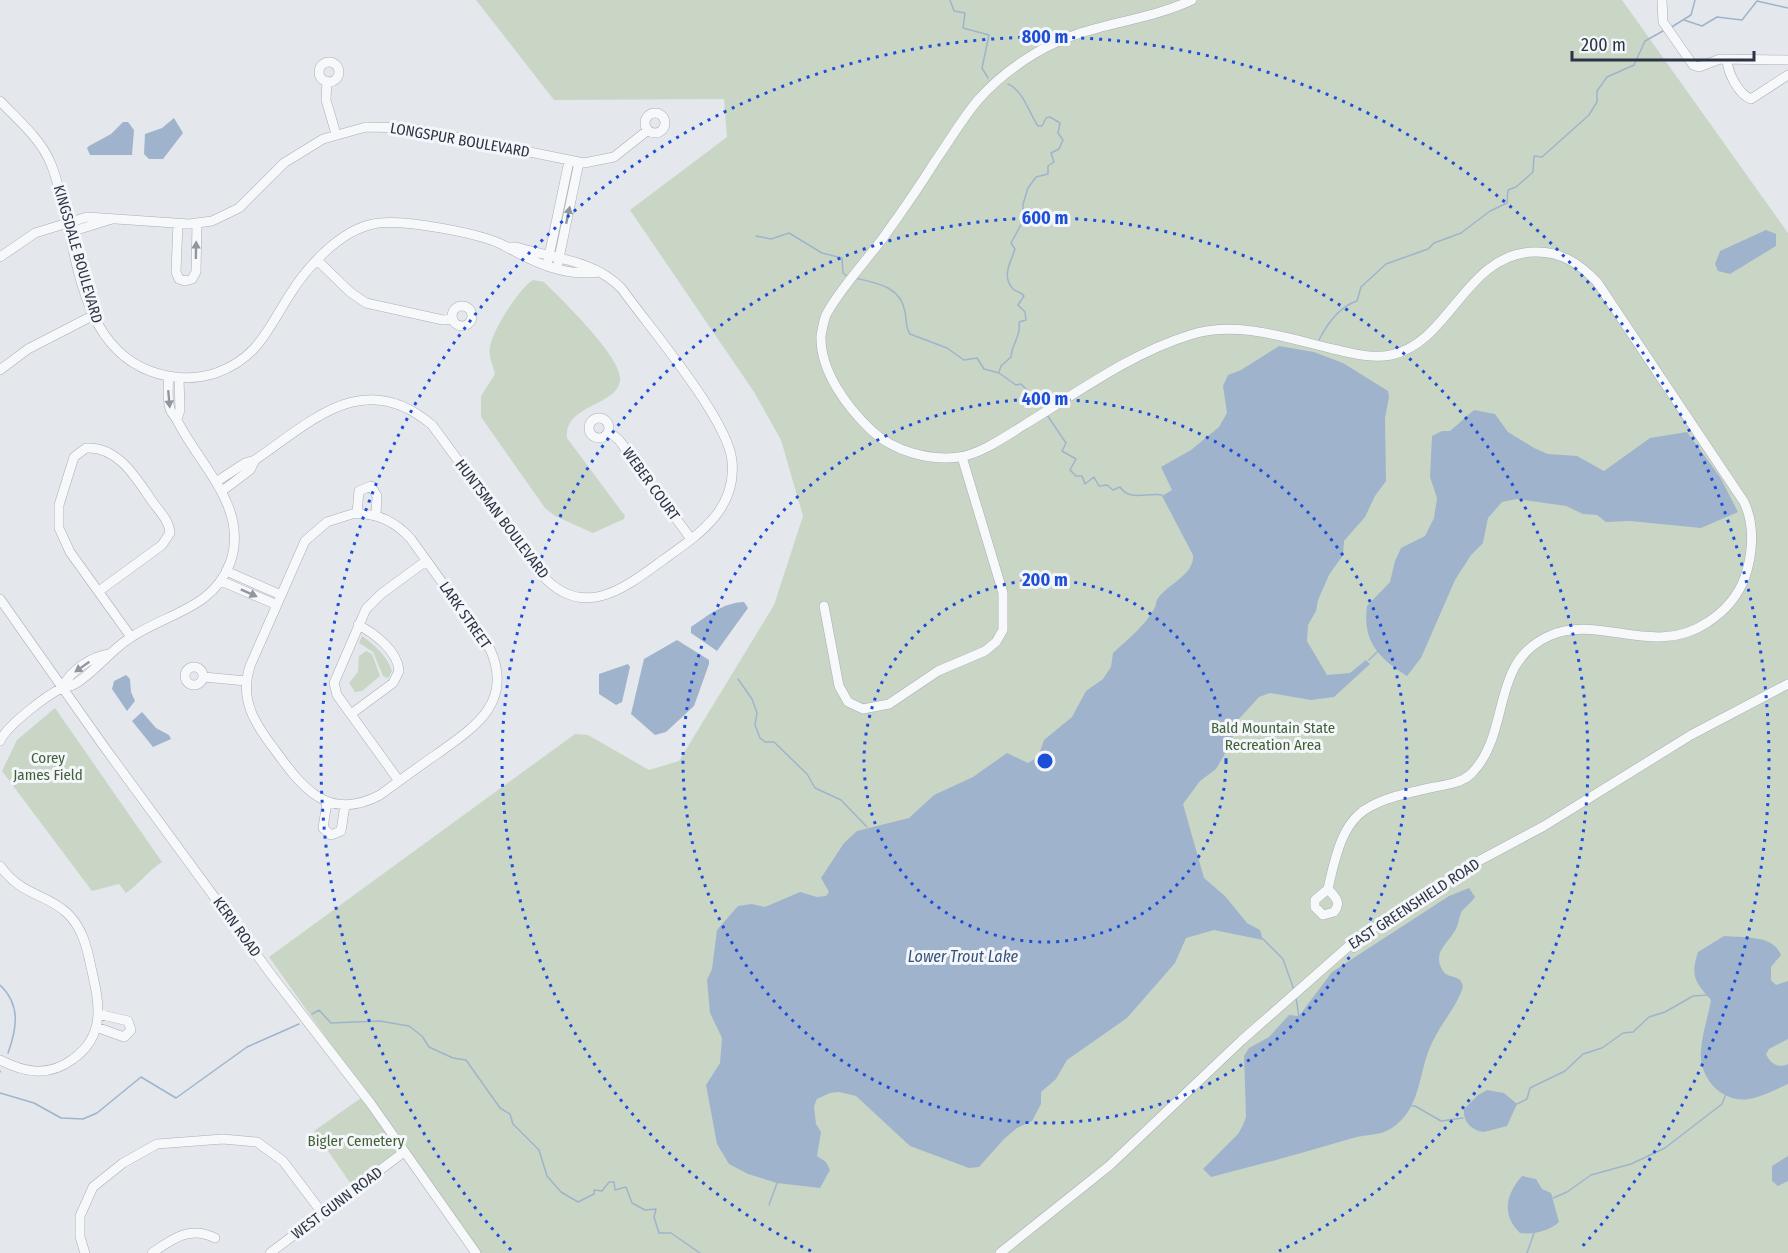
<svg xmlns="http://www.w3.org/2000/svg" width="1788" height="1253" viewBox="0 0 1788 1253" font-family="'Fira Sans Condensed',sans-serif">
<rect width="100%" height="100%" fill="#e4e7ec"/>
<path fill="#c9d6c5" d="M476 0H1622L1788 233V1253H479L269 957 575 734 588 735 649 770 679 761 774 605 803 516 781 440 754 392 630 210 727 137 724 99 554 100Z
M533 280 544 282C561 299 623 358 620 380 618 406 564 404 567 438L625 516 624 519 593 533 555 516 545 508 481 417V396L495 374C493 365 488 356 490 347 492 331 520 287 533 280Z
M362 636C374 644 387 656 392 671L388 678 383 676 373 652 359 643Z
M366 651 372 654 380 676 362 691 355 692 349 683 358 672 359 656Z
M55 708 162 862C148 871 140 883 126 893L119 884 92 891 2 771 17 740Z
M361 1098 399 1150 351 1184 314 1131Z"/>
<path fill="#9fb4cc" d="M174 118 183 133 163 159H149L144 154 145 134 162 128Z
M123 122H128L134 130 132 155H90L87 148 89 146 111 134Z
M1766 230 1776 234V246L1730 274 1718 271 1715 264 1720 251Z
M1279 346 1314 352 1343 363 1388 391 1389 397 1385 418 1386 481 1375 496 1365 517 1344 541 1343 555 1329 575 1318 600 1316 611 1308 625 1307 641 1327 675 1350 673 1366 660 1370 664 1334 697 1311 700 1270 693 1259 697 1238 720 1230 745 1216 769 1200 781 1183 804 1204 878 1225 896 1247 923 1260 930 1263 940 1214 930 1186 938 1175 963 1127 1018 1067 1060 1056 1079 1041 1092V1104L1032 1121 1017 1128 1004 1139 979 1167 969 1168 910 1146 856 1096 839 1092 830 1093 817 1099 814 1106 816 1124 821 1132 817 1156 826 1162 830 1170 820 1188 777 1183 748 1174 729 1164 717 1144 706 1085 720 1063 722 1038 710 1013 707 980 712 969 717 930 738 906 752 904 765 907 800 892 817 897 826 896 829 892 821 878 844 843 857 831 909 818 934 795 973 777 1007 753 1028 763 1038 757 1044 740 1072 717 1086 691 1103 679 1111 667 1113 653C1126 641 1147 624 1155 607 1157 603 1155 603 1158 598 1167 585 1195 574 1193 555L1162 496 1172 490 1161 467 1191 450 1219 427 1227 413 1223 386 1228 375 1241 370Z
M1474 410 1495 414 1508 432 1534 448 1548 454 1577 456 1604 471 1650 438 1687 432 1720 477 1738 512 1701 528 1630 521 1606 522 1597 515 1583 514 1566 506 1517 499 1502 502 1488 518 1483 543 1471 555 1455 580 1421 658 1407 676C1379 659 1362 641 1367 606L1390 582 1395 561 1401 548 1425 536 1434 518 1437 498 1430 477 1432 436 1442 431H1450Z
M744 602 748 608 717 651 691 633V627C709 615 722 603 744 602Z
M677 640 709 660V664L694 706 666 732 655 735 631 714 644 659Z
M628 664 630 667 622 702 616 705 599 694V674Z
M126 675 130 679 131 692 135 701 127 711 112 689 114 681Z
M142 712 156 728 169 735 171 739 153 747 132 721Z
M1469 888 1475 897C1471 903 1467 905 1462 911 1459 916 1459 923 1456 929 1449 943 1431 952 1443 971 1449 980 1461 973 1463 987 1456 1008 1441 1023 1432 1043 1418 1071 1422 1108 1392 1128 1380 1136 1366 1134 1353 1138 1306 1152 1259 1165 1211 1177L1203 1169 1238 1134 1243 1125 1246 1117 1244 1056 1249 1048 1269 1037 1289 1015 1299 1016 1332 972 1449 896Z
M1724 936C1742 938 1773 934 1781 955L1771 967V980L1776 985 1788 981V1039L1769 1049 1766 1054C1770 1063 1778 1069 1788 1064V1084C1777 1089 1761 1097 1749 1099 1721 1104 1698 1076 1701 1050 1702 1034 1708 1017 1711 1000 1695 982 1690 976 1698 952Z
M1487 1090 1504 1093 1517 1104 1507 1126 1484 1132C1471 1130 1463 1122 1464 1109L1478 1095Z
M1788 1156V1181L1778 1186 1772 1181V1166Z
M1522 1176 1536 1179 1542 1189 1551 1193 1559 1222C1549 1231 1533 1235 1520 1233 1501 1215 1506 1194 1522 1176Z"/>
<g fill="none" stroke-linecap="round" stroke-linejoin="round">
<path stroke="#9fb4cc" stroke-width="1.5" d="M950 0 954 11 965 13 963 28 989 35 982 68 988 78
M1684 20 1702 26 1717 17 1742 20 1757 1 1788 8
M1670 28 1691 15 1695 0
M756 236 771 239 789 233 822 253 842 258 843 273 847 276
M855 278C876 283 901 286 905 312 907 320 905 327 910 334L947 348 964 360 977 358 984 369 999 373 1016 385 1021 384 1044 407
M1319 340C1327 324 1339 307 1357 301L1361 287 1386 264 1428 249 1434 243 1461 233 1490 211 1507 203 1508 190 1516 187 1533 172 1534 156 1542 157 1589 115 1597 102V91L1607 77 1634 65 1645 41 1663 31
M999 372 1001 366 1011 357C1012 343 1021 337 1019 322L1026 320 1025 312 1018 305 1024 296C1021 291 1017 293 1013 289 1001 276 1011 262 1015 249L1011 243 1023 221V204L1028 188 1036 177 1048 174V166L1054 162 1051 153 1059 149 1063 140 1058 133 1060 123 1050 117 1046 118 1042 126H1038C1029 113 1023 90 1008 84
M1047 415 1066 443 1062 451 1076 459 1070 470 1076 476H1082L1085 484 1094 477 1099 486 1107 485 1113 490 1120 487C1130 502 1148 492 1162 495
M1369 660 1377 652
M738 679 752 699 757 713 755 725 760 738 765 742H774L807 774 815 788 841 800 867 827
M1263 939 1283 959 1294 990
M0 985C21 1005 17 1028 8 1053
M1296 998 1299 1017
M312 1014 319 1010 331 1023 380 1021 409 1026 422 1036 429 1047 453 1058 466 1060 500 1108 510 1114 513 1124 539 1150 547 1176 561 1192 578 1202 594 1194V1190L602 1191 609 1182H614L615 1190 626 1187 632 1203 645 1210 656 1209 654 1217 659 1233H671L700 1253
M0 1072V1071
M0 1093 34 1103 61 1118 83 1119 97 1113 141 1077 176 1098 247 1047 299 1024
M1517 1104 1527 1099 1530 1088 1565 1071 1583 1054 1602 1048 1623 1033 1633 1032 1649 1017 1665 1012 1693 996 1708 995
M1409 1106H1415L1441 1121 1463 1118
M1553 1198 1567 1192 1591 1175 1631 1164 1665 1148 1722 1104 1726 1094
M769 1205 777 1183
M1527 1253 1534 1233"/>
<g stroke="#a9aeb7" stroke-width="10">
<path id="minor" d="M1192 0C1141 24 1083 23 1034 54 1014 66 993 83 978 100 962 119 950 140 936 160 919 187 901 213 883 238 866 261 838 291 826 315 824 320 822 330 821 336 820 371 847 407 871 430 893 451 929 461 959 457 981 454 1006 436 1024 425 1077 393 1131 353 1190 335 1237 320 1287 338 1333 349 1352 353 1371 359 1391 355 1451 342 1465 254 1534 252 1561 251 1580 264 1597 282L1744 502C1755 525 1753 553 1745 577 1738 596 1725 611 1708 622 1654 659 1599 613 1549 636 1489 663 1512 731 1472 773 1462 783 1446 785 1434 787 1357 804 1345 810 1328 889
M1662 0 1663 22 1693 65 1699 67 1720 59 1788 60
M1727 60C1728 73 1738 94 1751 99L1788 75
M319 72a10 10 0 1 1 20 0a10 10 0 1 1-20 0Z
M327 81 326 100 336 134
M0 101C18 120 41 139 51 164 78 231 71 341 150 371 171 379 195 380 216 373 258 358 267 330 289 296 306 268 339 231 373 224 399 218 481 233 505 246 533 262 565 277 599 272
M645 123a10 10 0 1 1 20 0a10 10 0 1 1-20 0Z
M178 223 176 272 179 279 185 281 192 279 196 272 197 223
M70 232 112 219
M0 257 35 233 87 217 189 224 212 221 239 208 284 163 323 139 366 127 410 128 584 163 614 157 648 130
M318 261 350 292 366 303 443 320 453 319
M548 261 569 161
M558 263 579 162
M452 316a10 10 0 1 1 20 0a10 10 0 1 1-20 0Z
M0 370 28 349 92 316
M589 428a10 10 0 1 1 20 0a10 10 0 1 1-20 0Z
M177 419 180 410 179 378
M608 431 619 440 691 539
M216 482 245 463 255 460C312 421 364 367 432 425L543 576C584 621 626 587 663 560 698 535 737 510 732 461 728 419 649 327 622 289 595 260 552 258 516 247H506
M222 491 250 470 255 460
M357 513 359 491 371 486 377 496 376 515
M352 514C376 512 395 521 411 539L490 649C514 702 475 727 437 754 418 767 399 781 380 795 329 822 303 789 275 750 255 724 239 700 250 666L305 541 327 522Z
M226 571 281 595
M221 581 277 605
M99 591 162 545 170 533C169 520 159 511 152 501 136 478 118 446 86 448L74 457 59 505V528L70 552 131 637
M0 599 105 748 273 977 371 1104 476 1253
M824 606 839 686 848 702 863 709 889 704 938 671 985 651 996 642 1003 630V593L962 457
M185 676a9 9 0 1 1 18 0a9 9 0 1 1-18 0Z
M204 677 246 681
M62 688C70 671 90 657 109 654
M351 714 393 683 399 671C398 651 374 633 358 625
M0 741C6 726 47 695 62 688 67 686 71 687 75 684 95 672 108 653 127 640 163 614 213 610 230 563 250 508 199 465 177 420 175 416 171 413 170 409 167 398 168 387 169 377
M399 781 337 695 334 683 366 609 381 594 426 561
M327 802 323 828 331 835 341 831 345 805
M0 866C23 897 44 892 67 913 82 927 87 947 91 967 99 1002 107 1035 73 1059 49 1077 25 1073 0 1060
M1328 889C1335 897 1342 902 1334 912L1323 915 1315 907V900Z
M96 1027 124 1037 131 1030 128 1021 98 1014
M85 1253 80 1237V1216L93 1187 123 1163 157 1144 223 1139 257 1142 283 1161 323 1214
M152 1253C172 1239 190 1225 215 1238
M270 1253 404 1152
M1000 1253 1109 1166 1242 1040 1358 938 1473 864 1544 826 1691 735 1788 684"/>
</g>
<use href="#minor" stroke="#f7f8fa" stroke-width="9"/>
</g>
<defs><path id="oneway-solid" d="M-6-.8H1V-3.2L6.5 0L1 3.2V.8H-6Z" transform="scale(1.5)"/></defs>
<g fill="#9196a0">
<use href="#oneway-solid" transform="translate(568 215) rotate(-78)"/>
<use href="#oneway-solid" transform="translate(196 250) rotate(-89)"/>
<use href="#oneway-solid" transform="translate(169 399) rotate(85)"/>
<use href="#oneway-solid" transform="translate(249 593) rotate(24)"/>
<use href="#oneway-solid" transform="translate(82 667) rotate(145)"/>
</g>
<g fill="none" stroke="#1d4ed8" stroke-width="3" stroke-dasharray="3 6">
<circle cx="1045" cy="761" r="181"/>
<circle cx="1045" cy="761" r="362"/>
<path d="M811 1251A543 543 0 1 1 1279 1251"/>
<path d="M511 1250A724 724 0 1 1 1579 1250"/>
</g>
<g text-anchor="middle" stroke-width="6" stroke-linejoin="round" paint-order="stroke">
<g font-size="15" fill="#2b3445" stroke="#f4f6f9">
<text transform="translate(460 140) rotate(10)" y="5">LONGSPUR BOULEVARD</text>
<text transform="translate(78 254) rotate(74)" y="5">KINGSDALE BOULEVARD</text>
<text transform="translate(651 484) rotate(54)" y="5">WEBER COURT</text>
<text transform="translate(502 519) rotate(53)" y="5">HUNTSMAN BOULEVARD</text>
<text transform="translate(465 615) rotate(55)" y="5">LARK STREET</text>
<text transform="translate(1414 904) rotate(-33)" y="5">EAST GREENSHIELD ROAD</text>
<text transform="translate(237 927) rotate(54)" y="5">KERN ROAD</text>
<text transform="translate(337 1203) rotate(-37)" y="5">WEST GUNN ROAD</text>
</g>
<g font-size="15" fill="#3f6138" stroke="#f4f6f9">
<text x="1273" y="733">Bald Mountain State<tspan x="1273" dy="17">Recreation Area</tspan></text>
<text x="48" y="763">Corey<tspan x="48" dy="17">James Field</tspan></text>
<text x="356" y="1146">Bigler Cemetery</text>
</g>
<g font-size="16" font-style="italic" fill="#34527a" stroke="#f4f6f9">
<text x="963" y="962">Lower Trout Lake</text>
</g>
</g>
<circle cx="1045" cy="761" r="9" fill="#1d4ed8" stroke="#f4f6f9" stroke-width="3"/>
<g font-size="18" text-anchor="middle" font-weight="bold" fill="#1d4ed8" stroke="#f4f6f9" stroke-width="6" stroke-linejoin="round" paint-order="stroke">
<text x="1045" y="43">800 m</text>
<text x="1045" y="224">600 m</text>
<text x="1045" y="405">400 m</text>
<text x="1045" y="586">200 m</text>
</g>
<path d="M1572 51v9h182v-9" fill="none" stroke="#2b3445" stroke-width="3"/>
<text x="1581" y="51" font-size="18" fill="#2b3445" stroke="#f4f6f9" stroke-width="4.5" paint-order="stroke">200 m</text>
</svg>
